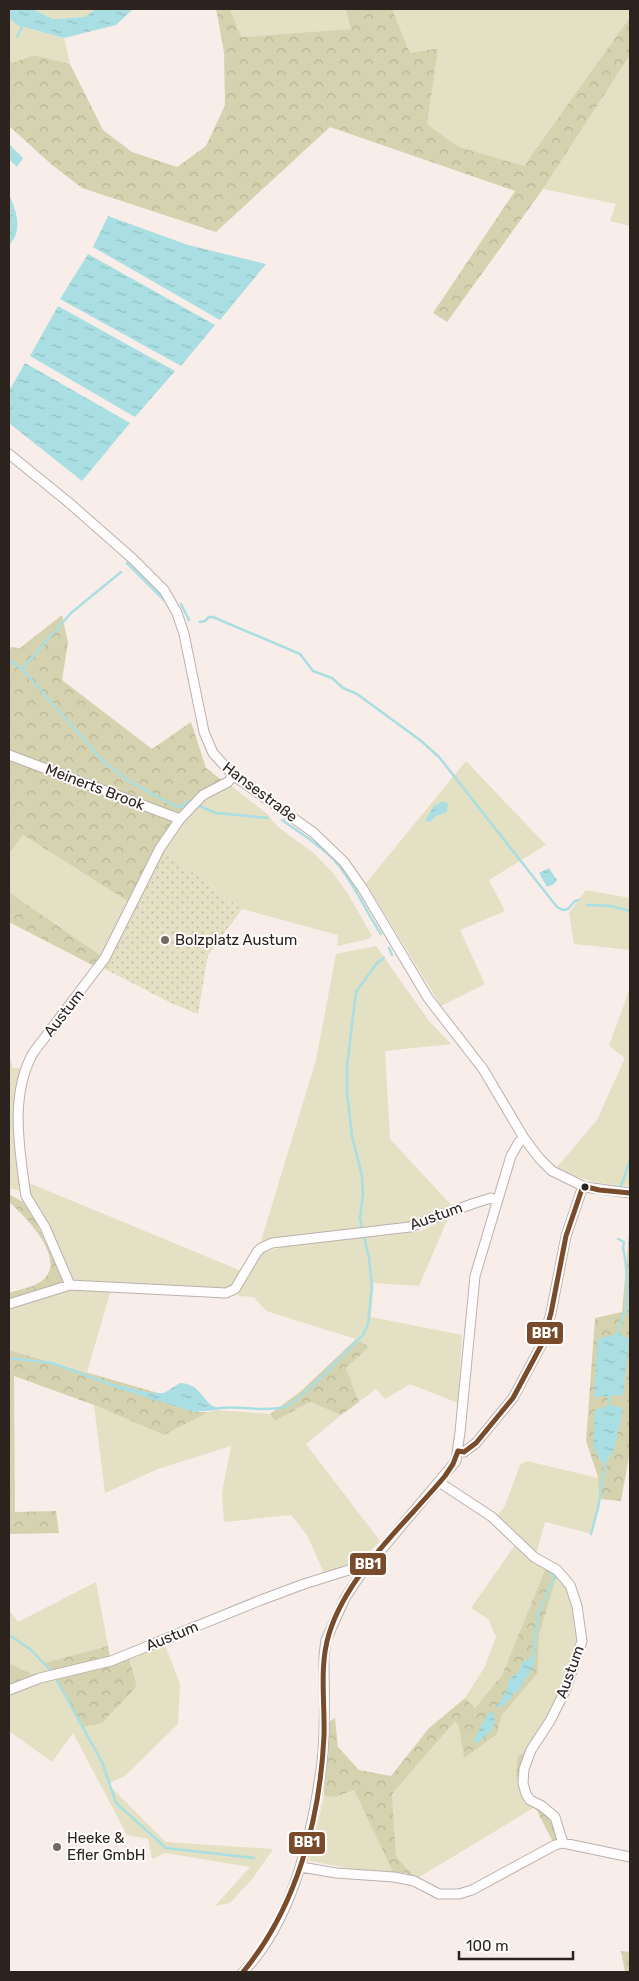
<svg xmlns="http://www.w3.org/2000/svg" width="639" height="1981" viewBox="0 0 639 1981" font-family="Rubik,sans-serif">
<defs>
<pattern id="forest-crowns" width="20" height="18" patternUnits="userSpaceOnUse" patternTransform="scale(1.25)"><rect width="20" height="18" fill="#d5d3af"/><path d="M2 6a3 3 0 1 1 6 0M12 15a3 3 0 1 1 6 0" fill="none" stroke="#b7b596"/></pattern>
<pattern id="park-dots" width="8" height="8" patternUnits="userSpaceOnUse" patternTransform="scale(1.25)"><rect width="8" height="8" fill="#e3e0c4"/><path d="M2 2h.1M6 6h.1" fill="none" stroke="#c3c0a8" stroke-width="1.8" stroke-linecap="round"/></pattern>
<pattern id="water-ripples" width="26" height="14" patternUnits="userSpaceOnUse" patternTransform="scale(1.25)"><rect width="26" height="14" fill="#a9dfe2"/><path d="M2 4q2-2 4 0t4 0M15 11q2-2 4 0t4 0" fill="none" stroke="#92bfc1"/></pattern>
</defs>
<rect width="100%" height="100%" fill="#f8ede8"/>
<path fill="#e3e0c4" d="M32 9H96L84 17 53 19Z
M230 9H346L352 29 240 37Z
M392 9H630V17L524 167 459 147 427 124 437 48 410 53Z
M9 18 17 25 64 38 70 64 34 55 13 63 9 59Z
M630 55V226L610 221 616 204 543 189Z
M466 761 546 845 489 880 505 911 460 930 485 984 441 1006 366 883Z
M229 784 267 814 278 827 315 854 333 873 348 894 372 936 369 939 337 946 338 935 242 909 161 849 182 821 205 797Z
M23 835 129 902 103 957 9 892V854Z
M586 890 630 898V950L574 944 569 913Z
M376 946 429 1021 451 1044 385 1051 390 1139 453 1207 419 1223 261 1241 316 1060 336 954Z
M630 988V1186C601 1184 584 1182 557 1167L597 1120 625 1058 609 1046Z
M9 1056 13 1068H20C10 1114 18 1146 21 1191L9 1188Z
M27 1182 241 1271 233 1288 225 1291 75 1281 71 1276 30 1194Z
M448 1218 419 1286 373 1283 371 1317 462 1335 458 1403 410 1384 385 1399 376 1389 359 1402 346 1368 368 1347 356 1339 266 1311 254 1297 238 1296 247 1274 263 1253 281 1247 421 1231Z
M76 1289 111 1290 87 1372 9 1350V1308Z
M310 1402 341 1415 306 1444 380 1541 361 1561 324 1573 307 1535 291 1515 224 1522 222 1493 231 1446 158 1469 105 1493 94 1405 164 1435 209 1412 217 1410 270 1414 275 1421Z
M527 1461 598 1478 599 1499 592 1534 545 1522 536 1554 496 1517 505 1506 520 1465Z
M515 1545 546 1567 502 1675 475 1708 465 1698 484 1668 496 1637 488 1619 471 1608Z
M557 1575 568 1588 575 1606 579 1641 564 1687 521 1781 535 1807 416 1879 396 1856 392 1794 455 1720 459 1727 497 1734 502 1715 538 1673 539 1635Z
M96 1582 108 1646 44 1663 137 1687 130 1659 165 1645 180 1684 178 1724 125 1776 108 1784 166 1842 273 1849 253 1878 230 1903 215 1906 250 1867 165 1853 152 1859 148 1839 127 1835 73 1733 52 1762 9 1731V1690L39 1678 9 1663V1610L18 1622Z
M354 1789 393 1872 364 1871 309 1861 324 1796 335 1797Z"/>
<path fill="url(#forest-crowns)" d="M216 9H230L241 37 351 29 346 9H392L410 53 438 48 427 124 459 147 524 166 630 17V55L543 189 447 322 433 313 515 191 330 127 216 232 82 188 51 164 9 126V59L13 63 34 55 70 64 103 130 132 152 177 167 206 146 225 105 224 52Z
M62 615 68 643 62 680 152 749 191 722 206 768 223 781 179 817 129 902 23 835 9 854V647L20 648Z
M9 892 103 957 96 967 9 922Z
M9 1194 23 1202 34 1218 63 1279 62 1284 9 1300V1293C20 1289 37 1287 45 1278 65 1256 24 1215 9 1202Z
M630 1221V1451L621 1501 599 1499 598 1477 586 1441 595 1318 622 1312Z
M356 1339 369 1347 346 1368 359 1402 341 1415 310 1402 275 1421 270 1414 300 1392Z
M9 1350 158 1393H152L194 1412H209L164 1435 94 1405 14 1376 15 1512 56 1511 59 1533 9 1534Z
M546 1567 557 1575 539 1635 538 1673 502 1715 497 1734 464 1758 459 1727 455 1721 392 1794 396 1856 416 1879 406 1873 393 1872 354 1790 335 1797 324 1796 327 1723 335 1718 338 1747 359 1770 391 1776 429 1728 465 1698 475 1708 502 1675Z
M108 1646 111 1661 128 1654 137 1686 102 1723 83 1727 54 1675 44 1663Z
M9 1663 40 1678 9 1690Z
M527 1751 521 1781 516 1776 518 1756Z
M535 1807 552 1818 560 1839 553 1842Z
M621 1951 630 1952V1972H625Z"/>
<path fill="url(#park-dots)" d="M161 849 242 909 208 955 198 1014 173 1004 103 968 110 957Z"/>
<path fill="url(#water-ripples)" d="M9 9H32L53 19 84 17 96 9H133L116 25 64 38 17 25 9 18Z
M9 144 23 158 17 167 9 159Z
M9 195C17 211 23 232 9 245Z
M108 216 188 245 266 264 220 320 93 247Z
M88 254 215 325 181 366 60 299Z
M58 306 175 371 135 417 30 356Z
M25 363 130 423 82 481 9 423V391Z
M443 801 448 804 447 812 436 816 430 822 425 820 434 806Z
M549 868 557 880 554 884 547 887 539 873Z
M620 1333 629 1340 623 1395 594 1397 598 1339Z
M180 1383C201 1383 205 1406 216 1407L217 1410 194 1412 113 1387 114 1384 152 1393H164Z
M611 1405 623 1408 614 1450 606 1462H601L593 1445 595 1410Z
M531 1654 535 1655C535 1671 525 1677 519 1691L515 1692C510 1698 505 1708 496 1708L506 1692 509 1680 520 1670 521 1663 530 1658Z
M491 1711 493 1712C497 1725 494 1728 484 1737 480 1740 480 1743 475 1744L474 1740 488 1713Z"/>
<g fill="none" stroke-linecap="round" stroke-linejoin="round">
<path stroke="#a9dfe2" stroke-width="2.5" d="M17 37 23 25
M127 563 166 602
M181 604 189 620
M200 622 205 621 209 617H213L300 654 313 671 332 678 343 688 357 694 420 740 439 757 557 907 563 910 568 909 575 901 579 900
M9 660 22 669 103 761 127 780 173 805 181 807 189 801 192 802
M22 669 71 613 121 572
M197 805 216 813 268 818
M282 820C300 833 320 845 335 861 354 883 365 910 381 934
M587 905 611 906 630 911
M389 948 392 955
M621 1186 630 1160
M617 1335C618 1328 623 1315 626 1309 629 1299 626 1258 623 1248L624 1242 618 1239
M9 1358 52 1363 115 1386
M215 1409C238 1404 261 1413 284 1407 299 1403 349 1348 363 1335L368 1324 372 1287 369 1258 360 1218 363 1194 362 1176 352 1136 347 1093V1066L356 992 377 963 384 958
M608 1409 609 1395
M591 1534 598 1508 606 1460
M9 1635 30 1649 52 1672
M533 1654 538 1614 554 1578 553 1575 546 1568
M55 1677 102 1762 116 1803 166 1848 254 1858"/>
<g stroke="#bab1ad" stroke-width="11">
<path id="minor" d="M9 454 67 501 133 559 164 590 177 613 184 634 204 732 213 753 233 775 314 833 344 862 363 889 428 998 483 1069 524 1138 539 1158 552 1171 585 1187 630 1193
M9 755 180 819
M70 1285 45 1227 26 1196 25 1190C19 1145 10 1095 33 1053L105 958 160 848 180 819 203 795 228 782 233 775
M9 1304 70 1285 226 1293 235 1289 257 1252 261 1248 272 1243 410 1227 472 1204 491 1198 497 1201
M458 1451 464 1452 476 1443 513 1398 543 1342 551 1313 566 1236 583 1186
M439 1482 492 1517 534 1557 557 1570 570 1585 577 1606 582 1641 566 1689 550 1721 531 1750 524 1769 523 1783 526 1794 530 1800 542 1806 555 1817 563 1843
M9 1690 40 1678 111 1661 261 1600 304 1584 352 1569 361 1574
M301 1867 336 1873 394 1877 414 1881 439 1894H459L472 1890 555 1845 563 1843 630 1857
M243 1972C293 1921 313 1831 322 1762 326 1727 324 1690 324 1655L326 1640 345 1598 361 1574 456 1461 460 1432 475 1276 511 1156 519 1142 524 1138"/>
</g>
<use href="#minor" stroke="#fefcfc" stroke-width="9"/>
<g stroke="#fdfdfd" stroke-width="9">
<path id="bus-1" d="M583 1186 599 1190 630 1193
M458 1451 464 1452 476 1443 513 1398 543 1342 551 1313 566 1236 583 1186
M243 1972C297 1907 320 1819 324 1736 325 1702 319 1666 329 1634 347 1574 406 1523 445 1476L453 1464 458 1451"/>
</g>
<use href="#bus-1" stroke="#7a4b2a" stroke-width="5"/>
</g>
<g fill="#736a65" stroke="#fdfdfd" stroke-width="2">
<circle cx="165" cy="940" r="5"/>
<circle cx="57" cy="1847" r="5"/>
</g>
<circle fill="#2c231f" stroke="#fdfdfd" stroke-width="2" cx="585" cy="1187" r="4.5"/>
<g text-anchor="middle" stroke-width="4" stroke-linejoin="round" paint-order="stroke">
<g font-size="15" fill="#2c231f" stroke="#fdfdfd">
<text transform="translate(95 787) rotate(21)" y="5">Meinerts Brook</text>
<text transform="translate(260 792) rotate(37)" y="5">Hansestraße</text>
<text transform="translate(64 1013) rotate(-52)" y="5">Austum</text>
<text transform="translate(436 1216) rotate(-20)" y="5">Austum</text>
<text transform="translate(172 1636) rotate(-22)" y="5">Austum</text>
<text transform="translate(570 1672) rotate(-70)" y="5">Austum</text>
</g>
<g font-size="15" fill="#2c231f" stroke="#fdfdfd" text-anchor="start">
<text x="175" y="945">Bolzplatz Austum</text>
<text x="67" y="1843">Heeke &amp;<tspan x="67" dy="17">Efler GmbH</tspan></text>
</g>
</g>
<g stroke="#fdfdfd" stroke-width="2">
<rect x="526" y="1321" width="38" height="24" rx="5" fill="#7a4b2a"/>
<rect x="349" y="1552" width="38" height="24" rx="5" fill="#7a4b2a"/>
<rect x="288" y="1831" width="38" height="24" rx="5" fill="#7a4b2a"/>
</g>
<g font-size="14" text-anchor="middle" font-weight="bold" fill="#fff">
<text x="545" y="1338">BB1</text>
<text x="368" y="1569">BB1</text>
<text x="307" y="1847">BB1</text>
</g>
<rect width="639" height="1981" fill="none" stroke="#2c231f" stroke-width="20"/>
<path d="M459 1951v8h114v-8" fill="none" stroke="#2c231f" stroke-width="2.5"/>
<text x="466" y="1951" font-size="15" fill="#2c231f" stroke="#fdfdfd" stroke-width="4" paint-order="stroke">100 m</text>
</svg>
